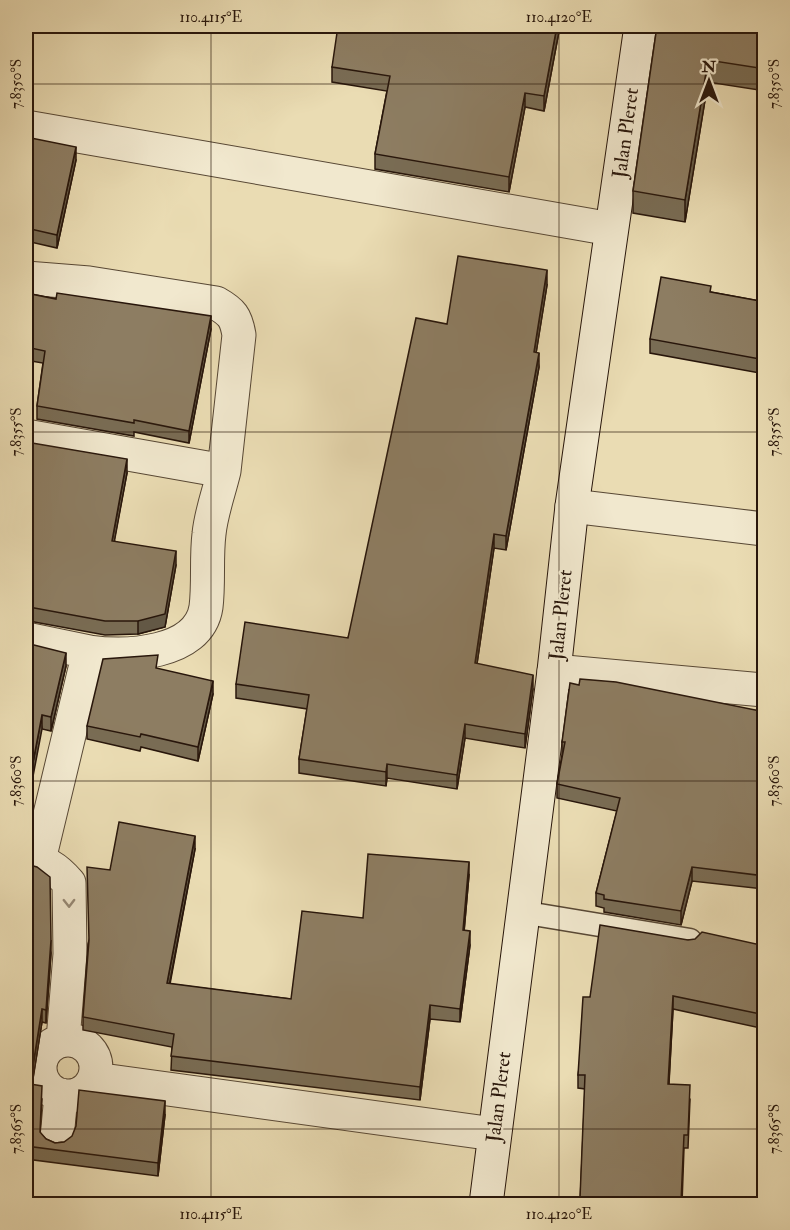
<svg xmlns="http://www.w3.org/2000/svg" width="790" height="1230" viewBox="0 0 790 1230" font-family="'IM FELL Double Pica',serif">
<rect width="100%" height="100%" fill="#eadcb3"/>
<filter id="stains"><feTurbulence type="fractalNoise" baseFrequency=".00333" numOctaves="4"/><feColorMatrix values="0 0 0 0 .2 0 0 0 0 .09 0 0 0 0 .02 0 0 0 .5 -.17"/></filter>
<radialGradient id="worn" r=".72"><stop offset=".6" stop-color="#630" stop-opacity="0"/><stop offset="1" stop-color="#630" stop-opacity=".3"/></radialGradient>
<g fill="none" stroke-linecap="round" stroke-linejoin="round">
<g stroke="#584835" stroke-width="25">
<path id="lane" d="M521 912 690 940"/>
</g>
<g stroke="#584835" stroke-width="35">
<path id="street" d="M26 127 611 229
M26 278 89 283 216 303C232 312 236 317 239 335L224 471
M26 436 224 471C219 492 211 513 209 534 206 558 209 583 206 607 199 655 125 657 89 652
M572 506 764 529
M26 639 89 652 39 860
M554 671 764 690
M26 859C45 861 56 868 69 883L70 954 63 1040
M40 1068a28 28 0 1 1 56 0a28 28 0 1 1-56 0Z
M95 1079 494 1134
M57 1138 61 1095"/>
</g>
<g stroke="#28160b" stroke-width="35">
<path id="secondary" d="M486 1204 554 671 572 506 641 26"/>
</g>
<use href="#lane" stroke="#f1e8ce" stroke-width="22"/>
<use href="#street" stroke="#f1e8ce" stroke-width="33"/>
<use href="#secondary" stroke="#f1e8ce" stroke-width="33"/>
</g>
<path fill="#796c54" stroke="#28160b" stroke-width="1.5" d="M560 26 544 111 525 107 509 192 375 169V154L387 91 332 82V67Z
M657 26H765V91L708 82 685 222 633 213V191Z
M26 137 76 160 57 248 26 241Z
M547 285 536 353 539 367 506 550 494 548 477 664 533 689 525 748 465 738 457 789 387 778 386 786 299 773V759L307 709 236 698V684L348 638 447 324Z
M711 292 765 302V374L650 353V339Z
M26 293 211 329 189 443 134 432V436L37 419V406L43 363 26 360Z
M26 460 127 473 114 541 176 565 165 627 138 634 105 635 29 621H26Z
M26 643 66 666 51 731 42 729Z
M158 669 213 694 198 761 141 747 140 751 87 739V726Z
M579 685 765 712V889L692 881 681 925 604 912V908L596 906V893L617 811 557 798V784L562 755V742Z
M195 849 170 984 291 999 363 918 469 875 464 931 470 945 460 1022 430 1019 420 1100 171 1070 172 1047 83 1030V1017L88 944 110 870Z
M26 864 51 953 46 1023 42 1022 32 1084 42 1099 40 1133 46 1139 55 1143 64 1142 165 1115 158 1176 26 1159Z
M688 940 765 946V1029L673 1009 669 1084 690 1099 688 1148H684L682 1204H580L585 1089 578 1088V1075L590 997Z"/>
<path fill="#635845" stroke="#28160b" stroke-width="1.5" d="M557 26H560L544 111V96Z
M708 60V82L685 222V200Z
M525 93V107L509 192V177Z
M76 147V160L57 248V235Z
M547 270V285L534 366V352Z
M211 316V329L189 443V431Z
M539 353V367L506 550V536Z
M127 459V473L112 554V541Z
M494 534V548L475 677V663Z
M176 551V565L165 627 138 634V621Z
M66 653V666L51 731V717Z
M533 675V689L525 748V734Z
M213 681V694L198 761V747Z
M42 715V729L26 813V799Z
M465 724V738L457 789V775Z
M387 764V778L386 786V772Z
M195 836V849L167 997V983Z
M469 862V875L463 944V930Z
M692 867V881L681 925V911Z
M470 931V945L460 1022V1009Z
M51 940V953L46 1023V1010Z
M673 996V1009L668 1098V1084Z
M430 1005V1019L420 1100V1087Z
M42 1009V1022L30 1098V1084Z
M165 1101V1115L158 1176V1163Z"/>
<path fill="#8d7d62" stroke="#28160b" stroke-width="1.5" d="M338 26H557L544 96 525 93 509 177 375 154 390 76 332 67Z
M657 26H765V69L708 60 685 200 633 191Z
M26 137 76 147 57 235 26 228Z
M458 256 547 270 534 352 539 353 506 536 494 534 475 663 533 675 525 734 465 724 457 775 387 764 386 772 299 759 309 695 236 684 245 622 348 638 416 318 447 324Z
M661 277 711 286 710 292 765 302V360L650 339Z
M26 293 56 299 57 293 211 316 189 431 134 420V423L37 406 45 351 26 347Z
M32 443 127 459 112 541 176 551 165 614 138 621H105L29 607H26V454L30 455Z
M26 643 66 653 51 717 42 715 26 799Z
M158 655 156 668 213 681 198 747 141 734 140 737 87 726 103 659Z
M580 679 616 682 765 712V876L692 867 681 911 604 899V895L596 893 620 798 557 784 565 742H562L570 683 579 685Z
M119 822 195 836 167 983 291 999 302 911 363 918 368 854 469 862 463 930 470 931 460 1009 430 1005 420 1087 171 1056 174 1034 83 1017 89 940 87 867 110 870Z
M26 864 37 867 50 877 51 940 46 1010 42 1009 30 1084 42 1086 40 1132 46 1139 55 1143 64 1142 72 1136 76 1126 79 1090 165 1101 158 1163 26 1146Z
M600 925 688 940 695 939 702 932 765 946V1015L673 996 668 1084 690 1085 688 1135H684L681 1202 580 1198 585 1075H578L583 997H590Z
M329 1197 365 1204H327Z"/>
<defs><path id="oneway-chevron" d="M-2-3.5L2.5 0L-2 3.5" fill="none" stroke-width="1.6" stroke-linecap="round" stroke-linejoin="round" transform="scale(1.5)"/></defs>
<use stroke="#978a76" href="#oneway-chevron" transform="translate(69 903) rotate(89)"/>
<path fill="none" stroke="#28160b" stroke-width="1.5" stroke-opacity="0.45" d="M211 26V1204M559 26V1204M26 84H764M26 432H764M26 781H764M26 1129H764"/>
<g text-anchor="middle" stroke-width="4.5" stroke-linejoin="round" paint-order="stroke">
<g font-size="20" fill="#28160b" stroke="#f1e8ce">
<text transform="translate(625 133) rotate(-82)" y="7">Jalan Pleret</text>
<text transform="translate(560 615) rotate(-84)" y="7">Jalan Pleret</text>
<text transform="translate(498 1097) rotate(-83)" y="7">Jalan Pleret</text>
</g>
</g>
<rect width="790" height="1230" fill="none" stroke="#eadcb3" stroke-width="66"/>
<g transform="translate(709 81)" stroke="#f1e8ce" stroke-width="4.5" paint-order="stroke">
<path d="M0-4.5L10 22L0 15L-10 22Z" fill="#28160b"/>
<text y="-9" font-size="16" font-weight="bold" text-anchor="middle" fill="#28160b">N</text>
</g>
<rect x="33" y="33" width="724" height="1164" fill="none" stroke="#28160b" stroke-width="2"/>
<g font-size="15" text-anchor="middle" fill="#28160b">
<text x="211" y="22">110.4115°E</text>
<text x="559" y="22">110.4120°E</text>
<text transform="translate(16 84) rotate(-90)" y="5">7.8350°S</text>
<text transform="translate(774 84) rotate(-90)" y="5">7.8350°S</text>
<text transform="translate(16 432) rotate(-90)" y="5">7.8355°S</text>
<text transform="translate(774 432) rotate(-90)" y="5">7.8355°S</text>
<text transform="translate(16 781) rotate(-90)" y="5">7.8360°S</text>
<text transform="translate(774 781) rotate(-90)" y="5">7.8360°S</text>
<text transform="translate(16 1129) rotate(-90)" y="5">7.8365°S</text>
<text transform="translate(774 1129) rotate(-90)" y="5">7.8365°S</text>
<text x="211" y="1219">110.4115°E</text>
<text x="559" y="1219">110.4120°E</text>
</g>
<rect width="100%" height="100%" filter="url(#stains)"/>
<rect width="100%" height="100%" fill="url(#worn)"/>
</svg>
